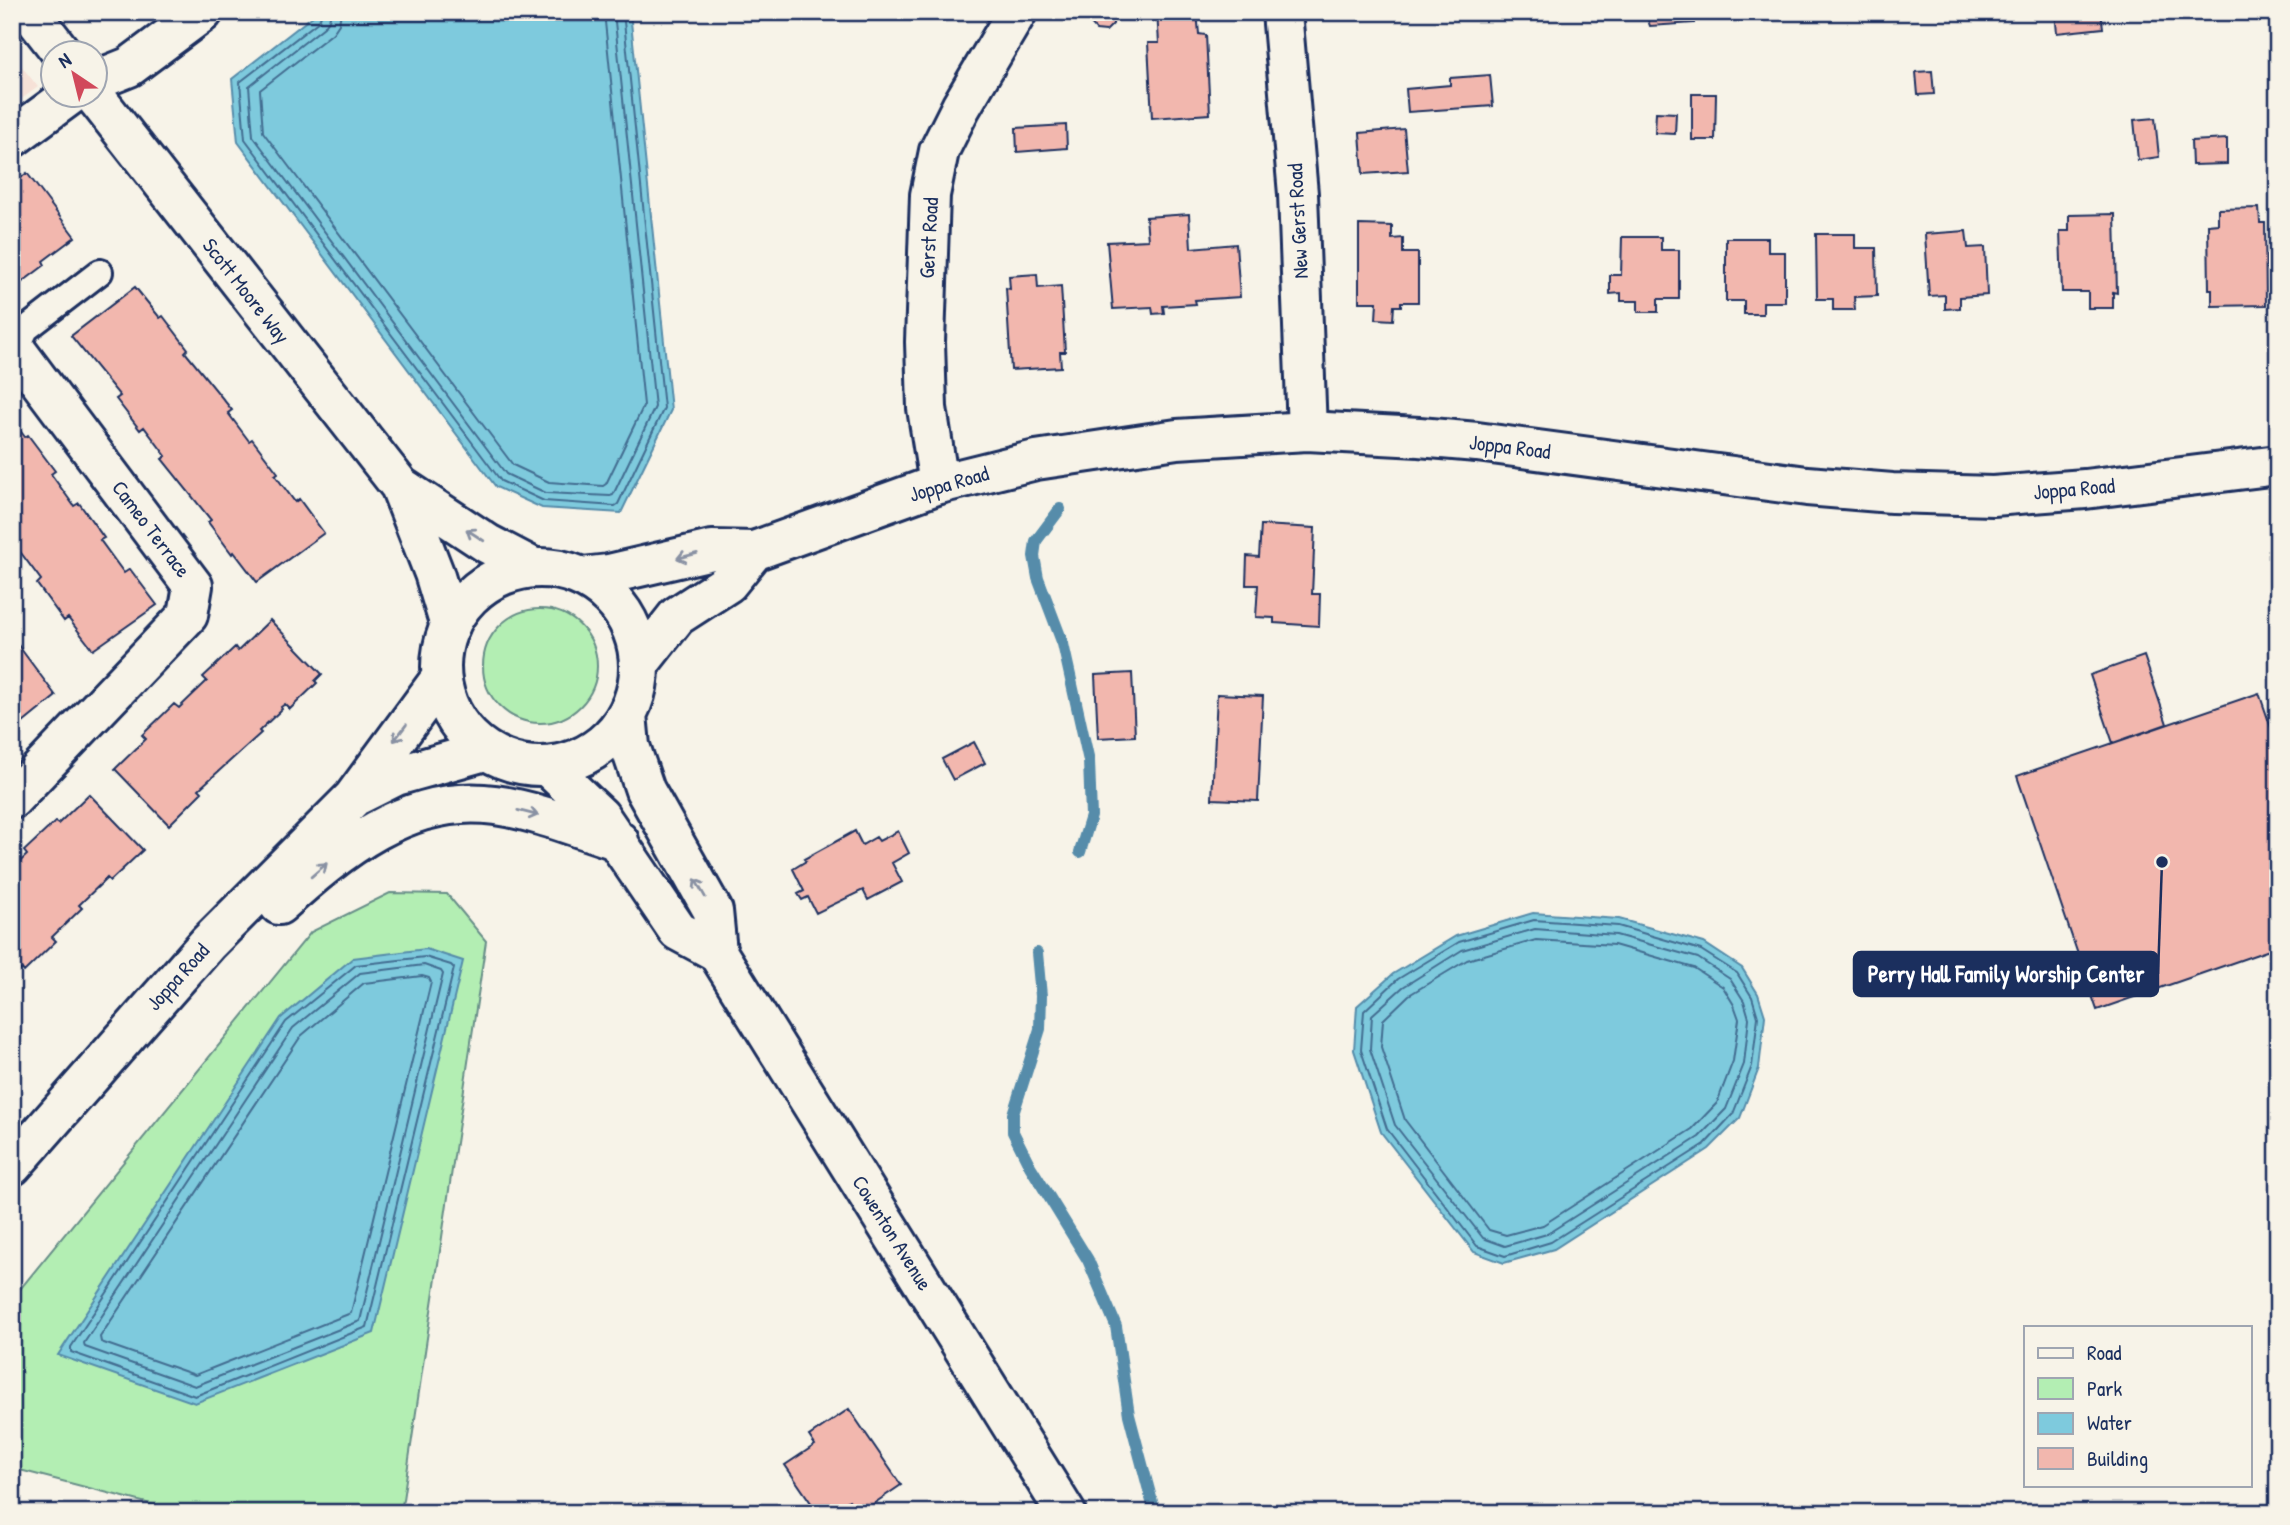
<svg xmlns="http://www.w3.org/2000/svg" width="2290" height="1525" viewBox="0 0 2290 1525" font-family="'Patrick Hand',sans-serif">
<rect width="100%" height="100%" fill="#f7f3e8"/>
<filter id="ink" filterUnits="userSpaceOnUse"><feTurbulence type="fractalNoise" baseFrequency=".0143" numOctaves="2"/><feDisplacementMap in="SourceGraphic" scale="14" xChannelSelector="R" yChannelSelector="G"/><feConvolveMatrix kernelMatrix="1 2 1 2 8 2 1 2 1" color-interpolation-filters="sRGB"/></filter>
<g filter="url(#ink)">
<path fill="#f6e1d7" d="M12 54 38 87 12 106Z"/>
<path fill="#b3eeb3" stroke="#678e88" stroke-width="2" d="M483 666a57 57 0 1 1 114 0a57 57 0 1 1-114 0Z
M390 893 447 894 486 941 401 1513H185L12 1468V1299L311 932Z"/>
<path fill="#7ecadd" stroke="#568caa" stroke-width="2" d="M318 12H630L671 410 621 513 542 508 496 487 238 142 232 79Z
M1533 913 1619 919 1704 943 1742 968 1758 994 1765 1016 1759 1068 1740 1118 1709 1149 1554 1249 1504 1263 1474 1252 1381 1132 1354 1050 1357 1006 1393 974 1456 936Z
M426 949 463 961 374 1333 195 1403 58 1355 281 1018 353 958Z"/>
<g fill="none" stroke-linecap="round" stroke-linejoin="round">
<path stroke="#436d91" stroke-width="2" d="M322 12 319 21 240 82 245 139 501 481 544 501 615 506 618 504 664 408 623 12
M331 12 329 20 324 27 249 86 253 136 506 474 546 493 610 496 613 495 655 407 614 12
M341 12 339 24 333 33 260 90 263 132 513 465 549 482 603 486 606 484 644 405 604 12
M1534 920 1618 926 1701 950 1737 973 1752 997 1758 1017 1752 1066 1733 1114 1705 1144 1551 1242 1505 1256 1477 1246 1387 1129 1361 1050 1364 1011 1398 979 1459 942Z
M1535 929 1616 935 1698 958 1730 979 1744 1001 1749 1018 1744 1064 1726 1109 1699 1137 1547 1234 1505 1246 1483 1238 1395 1125 1370 1049 1372 1015 1403 987 1462 950Z
M1536 940 1614 945 1694 968 1723 987 1734 1005 1739 1019 1733 1061 1717 1103 1692 1129 1543 1225 1506 1235 1489 1230 1405 1120 1381 1047 1383 1020 1409 995 1467 960Z
M425 957 451 965 454 968 367 1327 195 1396 71 1352V1347L286 1022 356 965Z
M424 965 441 971 443 974 360 1321 195 1386 85 1347 84 1343 293 1028 360 973Z
M422 976 429 978 431 982 351 1313 195 1375 101 1342 100 1337 301 1036 364 983Z"/>
<path stroke="#568caa" stroke-width="12" d="M1060 509 1036 541 1034 556 1038 578 1063 644 1089 761 1091 816 1080 852
M1037 953 1041 996 1040 1029 1013 1114V1132L1030 1166 1088 1260 1116 1326 1129 1415 1155 1513"/>
</g>
<path fill="#f2b7ae" stroke="#1b2f5e" stroke-width="2" d="M1090 12H1113V24L1106 31 1096 30 1089 22Z
M1157 12H1197L1199 34 1206 35 1210 114 1152 118 1148 43H1159Z
M1645 12H1694V23L1650 26Z
M2055 12H2101L2103 28 2057 33Z
M1932 71 1934 94 1918 95 1916 72Z
M1490 75 1493 106 1408 112 1406 89 1450 85V78Z
M1692 94H1716L1715 140H1692Z
M1656 112 1676 113 1675 134 1655 133Z
M2155 118 2159 157 2138 160 2134 120Z
M1066 125 1067 148 1017 152 1016 128Z
M1404 129 1408 171 1363 174 1360 133Z
M2227 139V164L2192 165 2191 141Z
M27 173 75 237 43 261 45 265 13 289 12 185Z
M2259 208 2260 223H2265L2266 305 2212 306V289H2209L2208 225 2218 224V209Z
M1189 214 1191 248 1236 244 1240 297 1195 300 1196 304 1163 306 1164 313 1153 314 1152 307 1113 309 1107 242 1148 240 1146 217Z
M2115 214 2117 293 2113 292V308H2088V292H2062L2060 231H2069V215Z
M1359 225 1392 226V239L1403 238V253H1418V302H1401V306H1394L1393 320 1376 319 1377 302H1359Z
M1966 231 1968 248 1985 247 1987 295 1960 297V308L1945 309V295L1929 296 1925 234Z
M1816 234H1855V248H1876L1877 296 1854 297 1855 310H1833V299H1817Z
M1622 237H1661V250H1679V299H1658V312H1638V301H1621V293L1610 294V275H1621Z
M1726 238H1768V252H1785V302H1763V314H1744V301H1726Z
M1037 274 1038 288 1061 286 1065 352H1060L1061 367 1011 370 1006 288 1010 289 1009 276Z
M135 287 160 318 163 316 188 349 185 352 232 410 228 413 249 441 252 439 278 473 275 475 295 502 299 499 324 533 257 582 234 552 232 554 208 522 211 520 162 459 166 456 144 427 140 430 116 399 120 396 71 336Z
M12 420 25 437 28 435 55 471 51 474 74 506 79 503 104 538 100 540 124 573 130 569 157 605 93 650 68 618 64 621 37 584 41 580 18 549 15 552 12 549Z
M1261 525 1315 528 1312 594H1320L1319 626 1274 623V618L1256 617 1258 585H1246L1247 556 1259 557Z
M270 620 322 674 315 681 317 683 290 709 285 704 281 707 282 709 259 731 261 733 199 789 202 792 169 825 115 769 146 739 142 735 174 704 179 708 207 681 203 677 235 647 238 651Z
M12 637 56 696 12 732Z
M2144 656 2167 724 2113 743 2090 675Z
M1132 673 1135 736 1098 738 1095 675Z
M2259 693 2278 748V947L2097 1010 2017 776Z
M1217 694 1263 696 1258 801 1212 799Z
M974 742 985 763 953 780 942 759Z
M89 794 143 850 110 881 107 878 79 905 82 908 52 937 56 941 24 972 22 969 12 977V869L27 855 24 851 55 822 58 824Z
M855 831 862 845 876 837 879 841 898 831 909 853 892 863 902 882 868 900 863 890 816 913 808 897 802 900 798 894 804 891 793 869 806 861 804 859Z
M849 1409 901 1485 860 1513 849 1500 830 1513H818L785 1465 815 1445 809 1436Z"/>
<g fill="none" stroke-linecap="round" stroke-linejoin="round">
<g stroke="#1b2f5e" stroke-width="30">
<path id="lane" d="M16 350 26 329 100 272"/>
</g>
<g stroke="#1b2f5e" stroke-width="44">
<path id="street" d="M30 12 61 52
M1282 12 1298 194 1307 431
M94 81 129 67 203 12
M93 94 400 486 434 573 450 626
M12 138 72 94
M12 353 16 350 193 586 188 615 12 799
M939 484 927 408 925 342 930 195 939 151 961 107 1017 12
M400 486 488 544 534 568"/>
</g>
<g stroke="#1b2f5e" stroke-width="44">
<path id="secondary" d="M441 667a99 99 0 1 1 198 0a99 99 0 1 1-198 0Z
M582 577 609 574 712 550 754 551 939 484 1036 460 1177 439 1307 431 1419 437 1477 442 1807 486 1892 493 1993 496 2085 489 2278 465
M640 663 677 616 728 583 754 551
M627 714 630 746 645 790 713 911 717 952 1066 1513
M547 766 600 816 678 931 717 952
M358 795 396 776 485 751
M279 905C339 851 408 793 495 805 537 811 578 828 619 841
M12 1166 208 943 353 798 441 678"/>
</g>
<use href="#lane" stroke="#f7f3e8" stroke-width="24"/>
<use href="#street" stroke="#f7f3e8" stroke-width="38"/>
<use href="#secondary" stroke="#f7f3e8" stroke-width="38"/>
</g>
<defs><path id="oneway-shaft" d="M-6 0H5M1.5-3L5.5 0L1.5 3" fill="none" stroke-width="1.6" stroke-linecap="round" stroke-linejoin="round" transform="scale(1.75)"/></defs>
<g stroke="#8991a3">
<use href="#oneway-shaft" transform="translate(475 535) rotate(-147)"/>
<use href="#oneway-shaft" transform="translate(687 556) rotate(166)"/>
<use href="#oneway-shaft" transform="translate(400 733) rotate(127)"/>
<use href="#oneway-shaft" transform="translate(528 813) rotate(14)"/>
<use href="#oneway-shaft" transform="translate(319 870) rotate(-41)"/>
<use href="#oneway-shaft" transform="translate(700 888) rotate(-120)"/>
</g>
</g>
<g text-anchor="middle" stroke-width="5" stroke-linejoin="round" paint-order="stroke">
<g font-size="21" fill="#1b2f5e" stroke="#f7f3e8">
<text transform="translate(1298 221) rotate(-93)" y="7">New Gerst Road</text>
<text transform="translate(929 238) rotate(-87)" y="7">Gerst Road</text>
<text transform="translate(246 291) rotate(52)" y="7">Scott Moore Way</text>
<text transform="translate(1510 447) rotate(7)" y="7">Joppa Road</text>
<text transform="translate(949 484) rotate(-16)" y="7">Joppa Road</text>
<text transform="translate(2074 489) rotate(-5)" y="7">Joppa Road</text>
<text transform="translate(151 529) rotate(53)" y="7">Cameo Terrace</text>
<text transform="translate(178 977) rotate(-48)" y="7">Joppa Road</text>
<text transform="translate(892 1233) rotate(58)" y="7">Cowenton Avenue</text>
</g>
</g>
<path fill="none" stroke="#1b2f5e" stroke-width="2.5" d="M2162 862L2158 974"/>
<circle fill="#1b2f5e" stroke="#f7f3e8" stroke-width="2.5" cx="2162" cy="862" r="7"/>
<rect fill="#1b2f5e" stroke="#1b2f5e" stroke-width="2.5" x="1854" y="952" width="304" height="44" rx="7"/>
<g font-size="23" text-anchor="middle" font-weight="bold" fill="#fff">
<text x="2006" y="982">Perry Hall Family Worship Center</text>
</g>
<rect width="2290" height="1525" fill="none" stroke="#f7f3e8" stroke-width="42"/>
<rect x="21" y="21" width="2248" height="1483" fill="none" stroke="#1b2f5e" stroke-width="2.5" filter="url(#ink)"/>
<rect x="2024" y="1326" width="228" height="161" fill="#f7f3e8" stroke="#9fa5b1" stroke-width="2"/>
<rect x="2038" y="1348" width="35" height="10" fill="#f7f3e8" stroke="#9fa5b1" stroke-width="2"/>
<text x="2087" y="1360" font-size="21" fill="#1b2f5e">Road</text>
<rect x="2038" y="1378" width="35" height="21" fill="#b3eeb3" stroke="#9fa5b1" stroke-width="2"/>
<text x="2087" y="1396" font-size="21" fill="#1b2f5e">Park</text>
<rect x="2038" y="1413" width="35" height="21" fill="#7ecadd" stroke="#9fa5b1" stroke-width="2"/>
<text x="2087" y="1430" font-size="21" fill="#1b2f5e">Water</text>
<rect x="2038" y="1448" width="35" height="21" fill="#f2b7ae" stroke="#9fa5b1" stroke-width="2"/>
<text x="2087" y="1466" font-size="21" fill="#1b2f5e">Building</text>
<g transform="translate(74 74) rotate(325)"><circle r="33" fill="#f7f3e8" stroke="#9fa5b1" stroke-width="2"/>
<path d="M0-5L12 26L0 18L-12 26Z" fill="#d1495b"/>
<text y="-10" font-size="19" font-weight="bold" text-anchor="middle" fill="#1b2f5e">N</text>
</g>
</svg>
